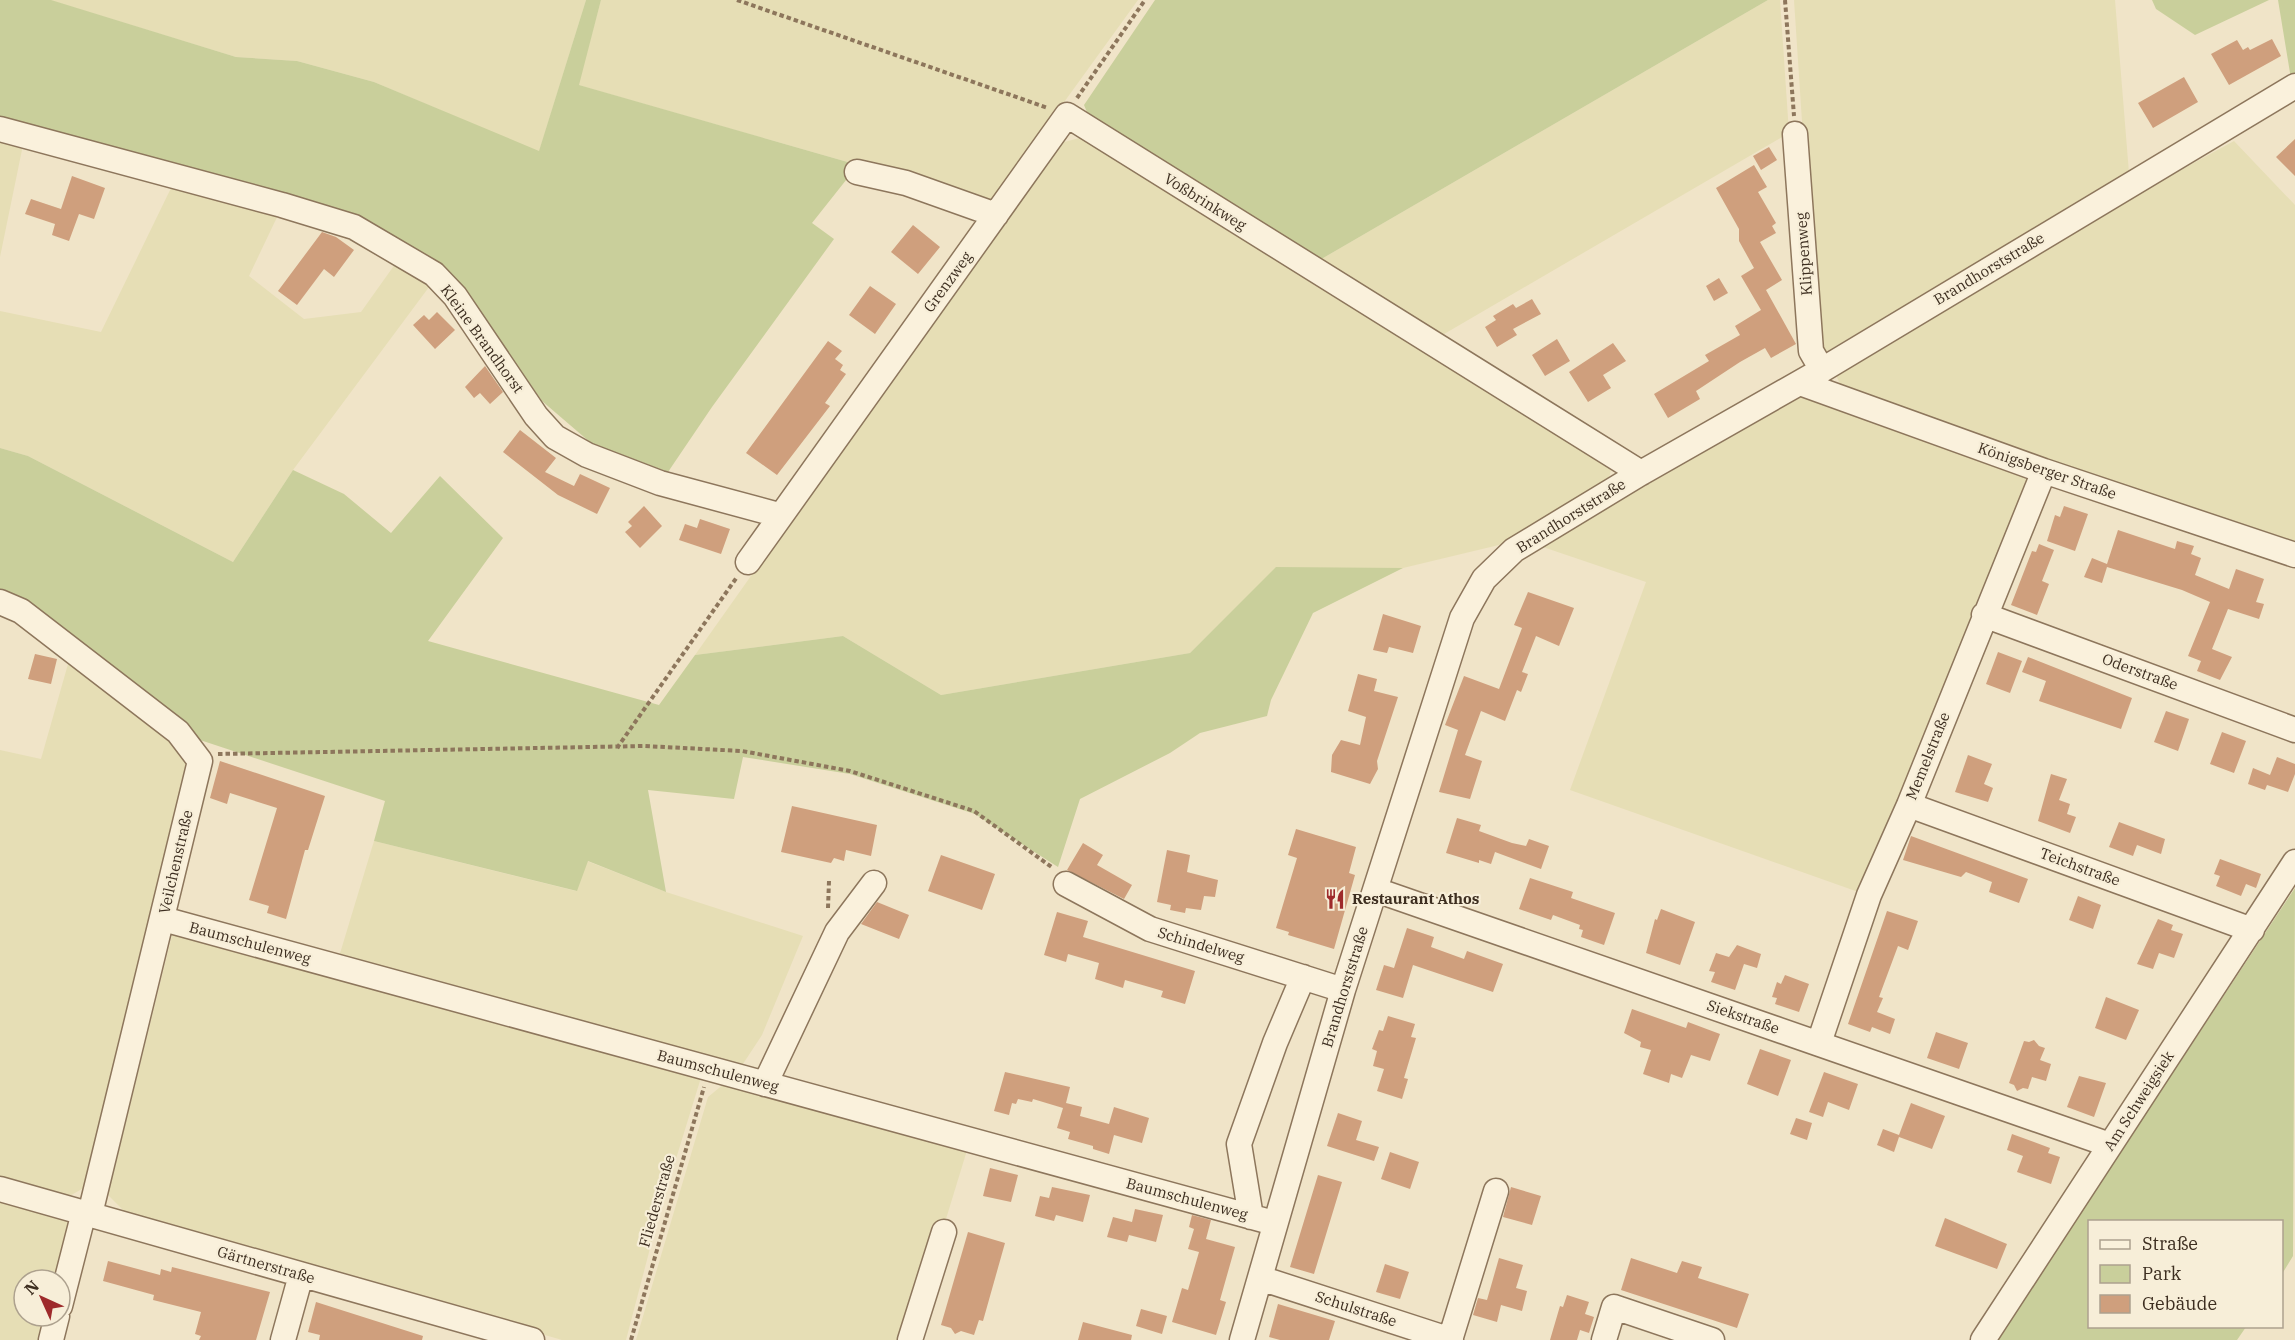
<svg xmlns="http://www.w3.org/2000/svg" width="2295" height="1340" viewBox="0 0 2295 1340" font-family="'IBM Plex Serif',serif">
<rect width="100%" height="100%" fill="#f0e4c8"/>
<path fill="#e6deb5" d="M49 0H586L539 152 374 82 297 61 236 57Z
M601 0H1138L991 203 578 85Z
M1768 0H1780L1789 133 1439 337 1318 261Z
M1794 0H2115L2129 173 1824 353 1817 349Z
M0 137 23 145 0 257Z
M1083 137 1603 458 1611 469 1609 479 1503 544 1403 568H1276L1190 653 941 695 843 636 695 655 1057 144Z
M2234 141 2295 205V548L1845 395 1835 373 2135 195Z
M172 186 279 213 249 276 304 319 361 312 398 260 432 283 293 470 233 562 28 456 0 448V311L101 332Z
M1791 396 1811 397 2010 466 2029 482 1864 894 1570 790 1646 582 1540 546Z
M70 657 193 758 89 1185 66 1198 0 1180V750L41 759Z
M374 841 576 891 587 861 666 892 803 936 762 1035 739 1070 338 960Z
M174 927 703 1071 659 1214 626 1340H562L126 1213 108 1195Z
M730 1079 968 1147 909 1340H636L708 1097Z
M0 1196 76 1216 59 1280H24V1316H50L44 1340H0Z"/>
<path fill="#c9cf9b" d="M0 0H51L236 57 297 61 374 82 539 151 586 0H601L579 85 858 165 812 223 834 239 712 407 668 472 591 443 542 401 466 292 420 255 177 167 0 116Z
M1155 0H1768L1318 261 1092 124 1084 105Z
M2152 0H2269L2195 35 2156 9Z
M2278 0H2295V77L2291 79Z
M0 448 28 456 233 562 293 470 344 494 391 533 440 476 503 538 428 641 659 705 695 655 843 636 941 695 1190 653 1276 567 1403 568 1313 613 1271 700 1267 716 1200 733 1170 753 1080 799 1058 867 975 814 850 774 743 757 734 799 648 790 666 892 588 861 577 891 374 841 385 801 197 739 0 594Z
M2295 888 2293 1256 2282 1274V1222H2090V1326L2246 1327 2237 1340H1996Z"/>
<path fill="#cf9f7d" d="M2272 39 2281 56 2229 85 2211 54 2237 40 2243 50 2248 47 2250 50Z
M2184 77 2198 102 2153 128 2138 103Z
M2295 139V176L2276 157Z
M1769 147 1777 160 1761 170 1753 156Z
M1754 165 1767 187 1758 192 1776 223 1772 226 1776 233 1760 242 1782 280 1766 290 1796 344 1771 358 1765 348 1740 362 1696 391 1700 399 1668 418 1654 394 1709 361 1705 355 1740 335 1735 326 1761 310 1741 276 1754 268 1739 241V229L1716 188Z
M72 176 105 188 94 219 79 214 69 241 52 235 55 224 25 214 31 199 61 209Z
M913 225 940 247 918 274 891 252Z
M322 232 336 237 354 250 334 277 324 269 297 305 278 291Z
M1719 278 1728 293 1714 301 1706 286Z
M870 286 896 304 875 334 849 315Z
M1532 299 1541 314 1513 329 1517 335 1497 347 1485 327 1496 320 1493 316 1513 304 1516 308Z
M437 312 455 330 435 349 413 325 424 315 429 320Z
M1557 339 1570 361 1545 376 1532 355Z
M828 341 842 351 835 359 843 365 840 370 846 374 825 403 830 406 777 475 746 453Z
M1613 343 1626 361 1603 375 1611 388 1588 402 1569 372Z
M485 366 503 392 490 404 480 393 474 398 465 387Z
M520 430 556 458 545 472 574 486 580 474 610 488 597 514 558 495 503 452Z
M644 506 662 526 640 548 625 532 632 526 628 522Z
M2064 506 2088 514 2075 551 2047 541 2055 515 2060 517Z
M700 519 730 529 721 554 679 540 685 524 697 528Z
M2118 530 2175 549 2177 541 2194 546 2191 554 2201 558 2195 575 2229 589 2236 569 2264 579 2256 602 2264 604 2259 619 2228 609 2212 649 2232 657 2220 680 2197 671 2201 661 2188 656 2210 602 2182 590 2107 567 2102 583 2084 577 2092 558 2107 564Z
M2039 544 2054 550 2042 581 2049 584 2037 615 2011 605 2032 551 2036 552Z
M1528 592 1574 608 1559 646 1536 636 1522 672 1528 674 1521 692 1517 690 1505 721 1481 711 1465 755 1482 761 1470 799 1439 792 1458 730 1445 725 1464 676 1499 689 1522 628 1514 625Z
M1383 614 1421 626 1413 653 1389 647 1387 653 1373 650Z
M1998 652 2022 661 2010 693 1986 684Z
M35 654 57 659 51 684 28 679Z
M2028 657 2132 698 2121 729 2039 701 2046 681 2022 672Z
M1358 674 1377 679 1374 691 1398 697 1377 761 1378 769 1370 784 1331 772 1332 755 1341 740 1360 745 1366 717 1348 711Z
M2166 711 2189 719 2178 751 2154 742Z
M2222 732 2246 741 2234 773 2210 764Z
M1968 755 1992 764 1984 784 1993 788 1988 802 1955 792Z
M2277 757 2295 764V774L2288 792 2267 785 2265 790 2248 784 2253 768 2270 775Z
M220 761 325 796 308 850H305L286 919 267 913 269 906 249 900 277 808 230 793 227 804 210 798Z
M2051 774 2067 779 2059 800 2070 804 2067 814 2076 817 2070 833 2038 821Z
M792 806 877 825 871 856 846 850 844 861 834 858 831 863 781 852Z
M1457 818 1481 825 1479 831 1512 843 1526 846 1529 839 1549 846 1541 869 1495 852 1491 864 1479 860V863L1446 853Z
M2119 822 2165 839 2161 854 2137 845 2133 856 2109 847Z
M1296 829 1356 847 1349 873 1355 875 1334 949 1288 935 1289 932 1276 928 1297 858 1288 855Z
M1911 836 2028 879 2019 903 1989 892 1992 882 1966 872 1961 877 1903 860Z
M1083 843 1103 855 1097 865 1132 885 1124 899 1067 870Z
M1167 850 1190 855 1187 872 1218 880 1215 897 1204 896 1201 910 1186 908 1185 913 1170 910 1171 905 1157 902Z
M941 855 995 874 982 910 928 891Z
M2220 859 2261 874 2256 888 2246 884 2241 896 2216 886 2220 876 2214 874Z
M1530 878 1573 892 1571 898 1615 913 1604 945 1581 937 1583 930 1579 929 1580 925 1553 915 1551 920 1519 909Z
M2078 896 2101 905 2093 929 2069 920Z
M877 902 909 915 899 939 861 924Z
M1661 909 1695 922 1680 965 1646 953 1655 919 1657 920Z
M1887 911 1918 921 1908 950 1898 946 1879 997 1883 998 1877 1012 1895 1019 1890 1034 1872 1027 1870 1032 1848 1024Z
M1057 912 1088 921 1083 937 1195 971 1185 1004 1161 997 1163 991 1125 980 1123 988 1095 979 1099 963 1068 954 1066 962 1044 955Z
M2158 919 2173 925 2171 930 2183 934 2174 958 2159 953 2153 969 2137 964Z
M1407 928 1434 937 1431 947 1464 959 1467 951 1503 964 1493 992 1413 965 1403 998 1376 990 1384 965 1394 968Z
M1737 945 1761 954 1757 968 1744 964 1735 990 1711 982 1715 972 1709 971 1716 953 1729 957Z
M1785 975 1809 984 1799 1012 1775 1004 1777 998 1772 997 1777 982 1781 984Z
M2106 997 2139 1010 2126 1040 2095 1028Z
M1632 1009 1686 1028 1688 1022 1720 1034 1710 1061 1691 1055 1682 1078 1671 1074 1669 1083 1643 1074 1651 1050 1640 1047 1641 1042 1624 1033Z
M1388 1016 1415 1024 1411 1037 1416 1038 1404 1078 1408 1079 1402 1099 1377 1091 1384 1069 1373 1066 1377 1051 1372 1049 1379 1030 1383 1031Z
M1936 1032 1968 1043 1959 1069 1927 1058Z
M2034 1040 2039 1046 2045 1048 2040 1060 2051 1064 2046 1081 2032 1077 2028 1089 2023 1088 2017 1091 2014 1085 2009 1083 2024 1041 2029 1042Z
M1760 1049 1791 1060 1778 1096 1747 1084Z
M1005 1072 1070 1087 1066 1103 1082 1107 1080 1116 1109 1124 1114 1107 1149 1118 1142 1143 1114 1135 1109 1154 1093 1149V1146L1068 1139 1070 1132 1057 1128 1063 1108 1033 1099 1032 1102 1018 1099 1016 1104 1012 1103 1009 1115 994 1111Z
M1824 1072 1858 1084 1849 1110 1828 1102 1823 1117 1809 1112Z
M2079 1076 2106 1083 2094 1117 2067 1107Z
M1911 1103 1945 1116 1932 1149 1899 1137 1894 1152 1877 1145 1883 1129 1899 1135Z
M1338 1113 1362 1121 1356 1140 1379 1147 1374 1161 1327 1146Z
M1796 1118 1812 1123 1807 1140 1790 1134Z
M2012 1134 2050 1148 2048 1153 2060 1157 2051 1184 2017 1172 2023 1156 2007 1150Z
M1390 1152 1419 1162 1410 1189 1381 1179Z
M990 1168 1018 1175 1011 1202 983 1196Z
M1318 1175 1342 1182 1314 1274 1290 1267Z
M1052 1187 1090 1195 1083 1222 1056 1215 1054 1221 1035 1216 1040 1196 1049 1198Z
M1511 1187 1541 1196 1532 1225 1503 1217Z
M1135 1209 1163 1215 1156 1242 1129 1235 1127 1242 1107 1237 1113 1217 1132 1222Z
M1192 1215 1211 1220 1206 1239 1235 1247 1220 1300 1226 1302 1216 1335 1172 1322 1182 1288 1188 1290 1199 1252 1188 1249 1194 1229 1189 1227Z
M1945 1218 2007 1244 1997 1269 1935 1246Z
M968 1232 1005 1243 983 1321 979 1320 974 1335 961 1331 955 1334 951 1328 941 1325Z
M1499 1258 1523 1265 1516 1288 1527 1291 1522 1311 1501 1305 1497 1322 1473 1315 1478 1298 1487 1300Z
M1631 1258 1677 1273 1682 1261 1702 1267 1698 1278 1749 1294 1737 1328 1621 1290Z
M108 1261 160 1275 161 1269 171 1272 172 1267 270 1292 256 1340H199L201 1336 195 1334 201 1312 153 1300 154 1295 103 1281Z
M1385 1264 1409 1272 1400 1299 1376 1292Z
M1567 1295 1589 1302 1585 1314 1594 1317 1589 1333 1580 1330 1577 1340H1550L1560 1306 1563 1307Z
M316 1302 423 1336 422 1340H319L320 1335 308 1332Z
M1278 1304 1335 1321 1329 1340H1280L1269 1337Z
M1141 1309 1167 1316 1162 1334 1136 1326Z
M1083 1322 1132 1335 1131 1340H1078Z"/>
<g fill="none" stroke-linecap="round" stroke-linejoin="round">
<g stroke="#8d765c" stroke-width="27">
<path id="minor" d="M0 129 282 205 354 227 434 274 455 296 536 416 555 437 587 455 660 483 779 515
M1795 134 1811 351 1822 370
M857 172 906 183 996 215
M1800 383 2044 471 2295 555
M748 562 1067 115 1641 473
M0 602 21 611 178 732 200 761 90 1214
M1984 615 2295 730
M1909 805 2252 930
M1066 884 1150 929 1343 990
M1376 890 2110 1145
M163 919 1274 1223
M1819 1043 1869 895 1909 805 2044 471
M765 1084 837 932 874 883
M0 1189 532 1340
M1251 1217 1239 1144 1275 1043 1303 977
M1260 1278 1451 1340
M60 1306 84 1212
M51 1340 57 1316
M283 1340 301 1275
M910 1340 944 1232
M1242 1340 1343 990 1462 618 1484 579 1514 550 1641 473 1822 370 2295 86
M1450 1340 1496 1191
M1604 1340 1614 1307 1712 1340
M1983 1340 2295 862"/>
</g>
<path stroke="#8d765c" stroke-width="4" stroke-dasharray="4.5 3" stroke-linecap="butt" d="M737 0 1048 108
M1785 0 1794 116
M1077 98 1145 0
M617 748 737 577
M218 754 644 746 742 751 850 771 974 811 1053 868
M828 908 829 881
M631 1340 704 1087"/>
<use href="#minor" stroke="#faf1dc" stroke-width="24"/>
</g>
<defs>
<g id="restaurant-bare" transform="scale(1.62)"><path d="M-5-6h1v4h1v-4h1v4h1v-4h1v5L-1.5 .5V6h-2V.5L-5-1ZM5-6V6H3V1.5H1.5Q1.5-4 5-6Z" fill="#9e2a2b" stroke="#f7eed8" stroke-width="2.5" paint-order="stroke"/></g>
</defs>
<g fill-rule="evenodd">
<use href="#restaurant-bare" x="1335" y="899"/>
</g>
<g text-anchor="middle" stroke-width="4.5" stroke-linejoin="round" paint-order="stroke">
<g font-size="15" fill="#3d2e20" stroke="#f7eed8">
<text transform="translate(1205 202) rotate(32)" y="5">Voßbrinkweg</text>
<text transform="translate(1804 254) rotate(-94)" y="5">Klippenweg</text>
<text transform="translate(1989 269) rotate(-31)" y="5">Brandhorststraße</text>
<text transform="translate(948 282) rotate(-54)" y="5">Grenzweg</text>
<text transform="translate(482 339) rotate(54)" y="5">Kleine Brandhorst</text>
<text transform="translate(2047 471) rotate(19)" y="5">Königsberger Straße</text>
<text transform="translate(1571 516) rotate(-32)" y="5">Brandhorststraße</text>
<text transform="translate(2140 672) rotate(20)" y="5">Oderstraße</text>
<text transform="translate(1928 756) rotate(-68)" y="5">Memelstraße</text>
<text transform="translate(176 862) rotate(-77)" y="5">Veilchenstraße</text>
<text transform="translate(2080 867) rotate(20)" y="5">Teichstraße</text>
<text transform="translate(250 943) rotate(15)" y="5">Baumschulenweg</text>
<text transform="translate(1201 945) rotate(17)" y="5">Schindelweg</text>
<text transform="translate(1345 987) rotate(-73)" y="5">Brandhorststraße</text>
<text transform="translate(1743 1017) rotate(19)" y="5">Siekstraße</text>
<text transform="translate(718 1071) rotate(15)" y="5">Baumschulenweg</text>
<text transform="translate(2139 1101) rotate(-57)" y="5">Am Schweigsiek</text>
<text transform="translate(1187 1199) rotate(15)" y="5">Baumschulenweg</text>
<text transform="translate(657 1201) rotate(-74)" y="5">Fliederstraße</text>
<text transform="translate(266 1265) rotate(16)" y="5">Gärtnerstraße</text>
<text transform="translate(1356 1309) rotate(18)" y="5">Schulstraße</text>
</g>
<g font-size="15" font-weight="bold" fill="#3d2e20" stroke="#f7eed8" text-anchor="start">
<text x="1352" y="904">Restaurant Athos</text>
</g>
</g>
<rect x="2088" y="1220" width="195" height="108" fill="#f7eed8" stroke="#ada18e" stroke-width="1.5"/>
<rect x="2100" y="1240" width="30" height="9" fill="#faf1dc" stroke="#ada18e" stroke-width="1.5"/>
<text x="2142" y="1250" font-size="18" fill="#3d2e20">Straße</text>
<rect x="2100" y="1265" width="30" height="18" fill="#c9cf9b" stroke="#ada18e" stroke-width="1.5"/>
<text x="2142" y="1280" font-size="18" fill="#3d2e20">Park</text>
<rect x="2100" y="1295" width="30" height="18" fill="#cf9f7d" stroke="#ada18e" stroke-width="1.5"/>
<text x="2142" y="1310" font-size="18" fill="#3d2e20">Gebäude</text>
<g transform="translate(42 1298) rotate(315)"><circle r="28" fill="#f7eed8" stroke="#ada18e" stroke-width="1.5"/>
<path d="M0-4.5L10 22L0 15L-10 22Z" fill="#9e2a2b"/>
<text y="-9" font-size="16" font-weight="bold" text-anchor="middle" fill="#3d2e20">N</text>
</g>
</svg>
